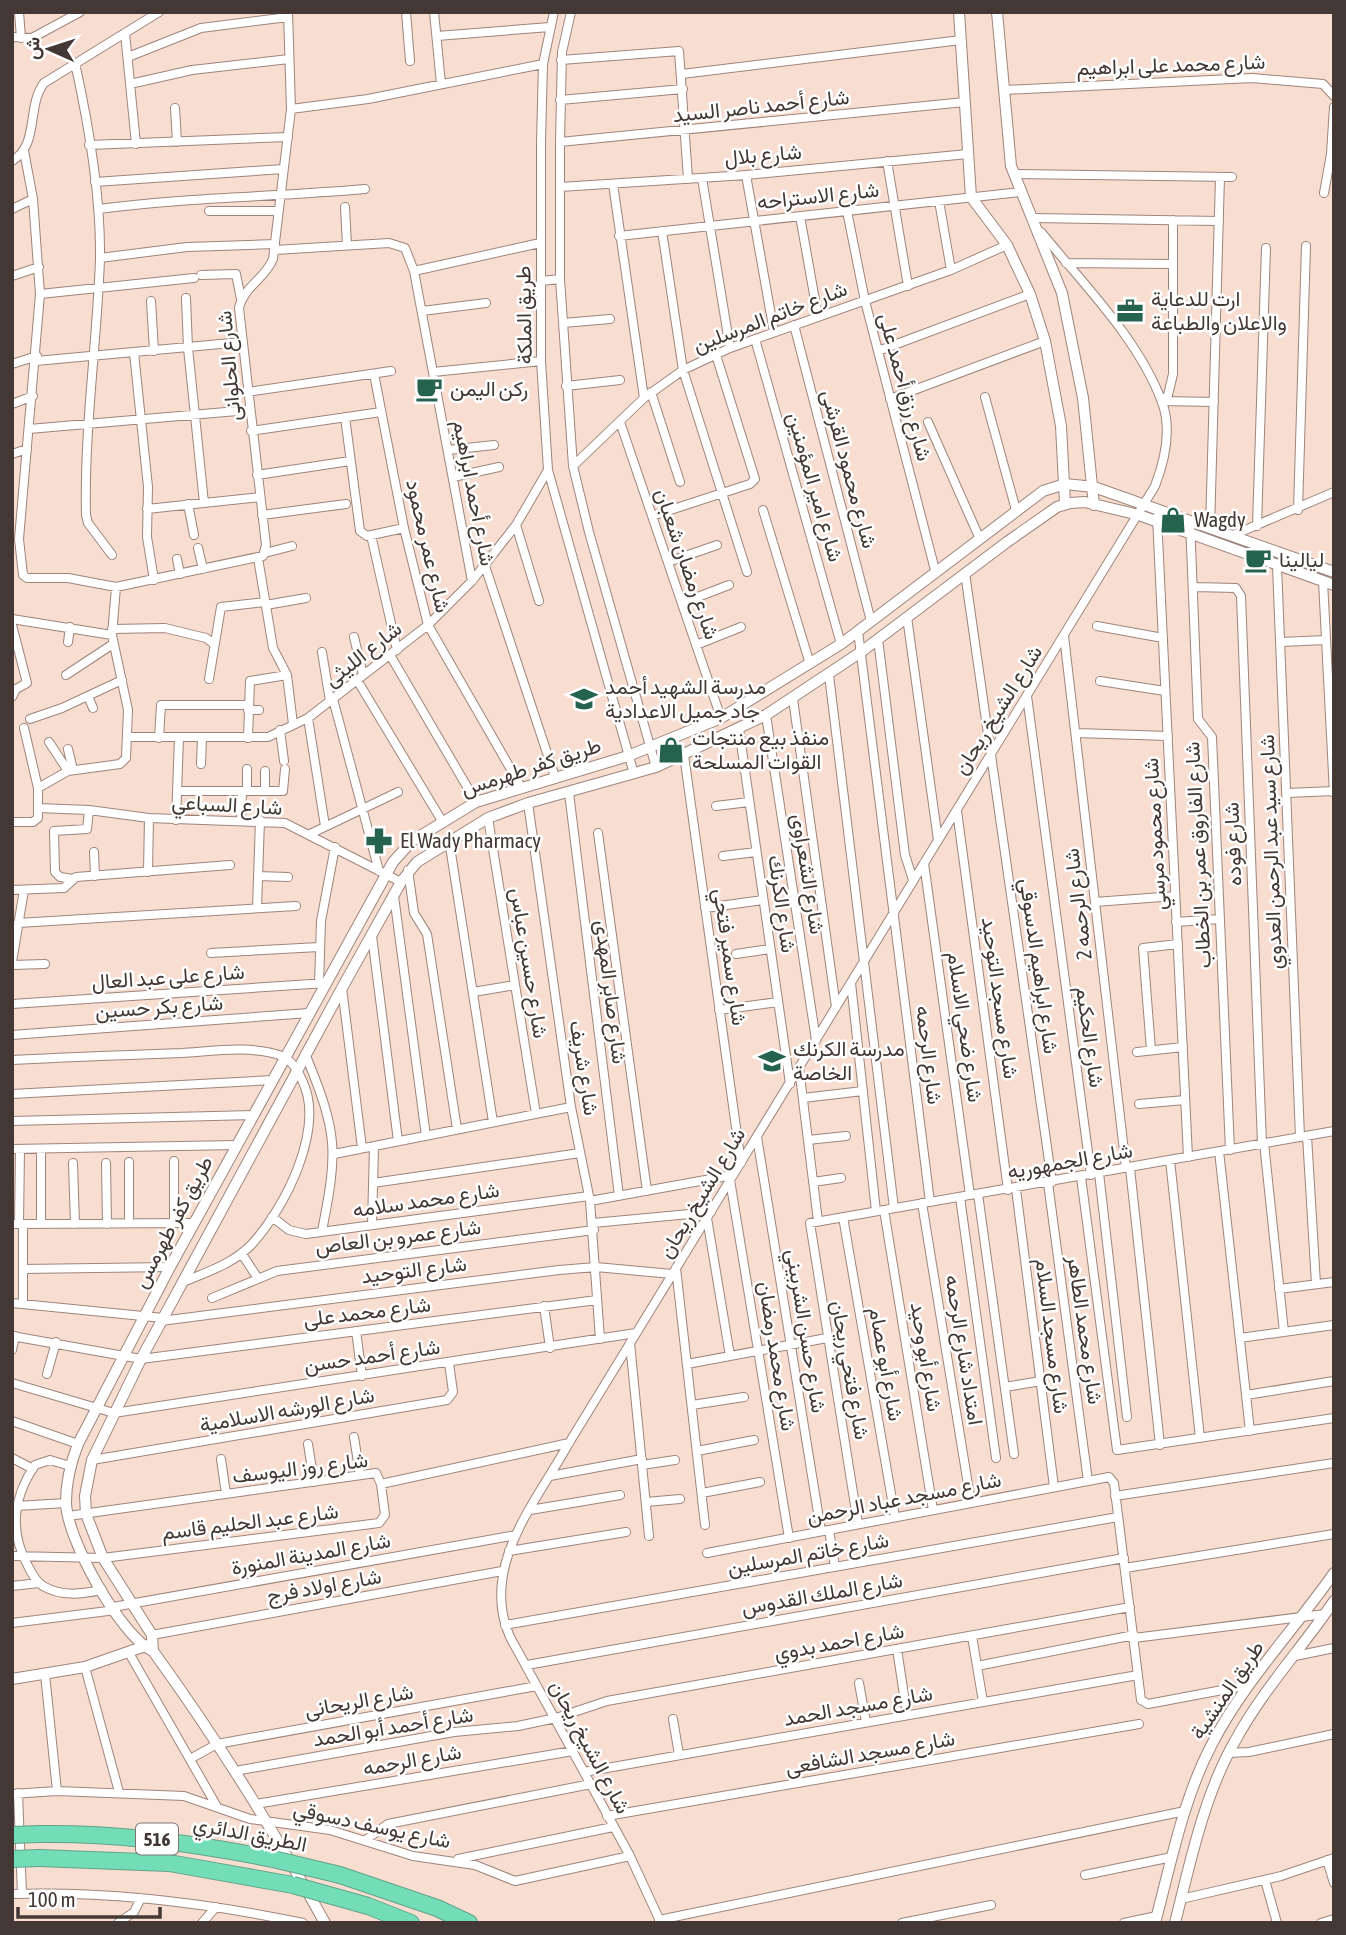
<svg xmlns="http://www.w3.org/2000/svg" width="1346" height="1935" viewBox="0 0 1346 1935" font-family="'Asap Condensed',Vazirmatn,sans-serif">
<rect width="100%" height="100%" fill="#f8ddd1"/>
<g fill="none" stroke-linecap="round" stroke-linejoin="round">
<g stroke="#9e857b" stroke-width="10">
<path id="minor" d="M19 12 21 38
M406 12 410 61
M434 12 441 84
M554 12 543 64 541 141V361L548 470 634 774
M571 12 562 52 560 142V279L573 466 589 532 656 767
M125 33 136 144
M437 36 550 27
M12 37 32 38 80 12
M128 57 201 28 288 17
M561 60 679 51 688 179
M75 63C89 126 101 194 100 259 97 344 84 429 86 515L88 523 112 555
M682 74 961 40
M130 84 192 70 289 59
M1004 90 1252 78 1323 84 1334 96
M560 100 683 89
M175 108 177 142
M291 109 368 99 543 64
M560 142 965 102
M89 145 288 137
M24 151 33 199 40 294 19 539 23 575 27 578H68L116 587 263 556 266 545 239 308C244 286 265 279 273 259L291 109 288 12
M12 161C40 144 26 107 44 83L159 12
M887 161 908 286
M1014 174 1232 177
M746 175 774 332
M702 178 730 348
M95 182 283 169
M613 184 644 398
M560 187 746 175 968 154
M1324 193 1331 154 1334 107
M939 201 951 270
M345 207 347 245
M12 209 33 199
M99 209C187 197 276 197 365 189
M209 211H279
M847 211 865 301 935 570
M800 216 818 317
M1033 218 1219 221
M662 231 683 370 747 572
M619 236 1021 192
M275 250 389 243 405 248 414 271 472 581
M100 258 187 247 275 244
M1066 263 1173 264
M414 271 540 243
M201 275 236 274 241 299
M12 276 39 267
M541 281 560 279
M40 294 194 278
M186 298 188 348 204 503
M151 301 154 351
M422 311 486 303
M563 323 610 319
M794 325 871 621
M755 339 841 644
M878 351 1030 294
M134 353 148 487 147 537 154 580
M36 361 242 342
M12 364 37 356
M433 372 541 361
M374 374 404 528 428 625 521 787
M566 386 620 380
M247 392 391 371
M651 392 680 482
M985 397 1016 510
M890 399 1045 341
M1164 401 1214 402
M1162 403 1168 395 1173 374V220
M12 404 33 396
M345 417 360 531 367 536 404 528
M620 422 721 718
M928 422 979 537
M29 429 249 410
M251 431 381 412
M448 450 494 445
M12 454 27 449
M573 466 644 398 683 370 730 348 951 270 1007 245
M257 475 350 461
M453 477 499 467
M188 504 194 535
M147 509 260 497
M763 510 810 664
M1298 510 1306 246
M262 515 346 504
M652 516 750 484 755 479 716 355
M1157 517 1188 1157
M1190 521 1198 719 1212 737 1230 1150
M516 525 539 601
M1257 526 1266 248
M1210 529 1220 177
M371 535 397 650
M1231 536 1334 492
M198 548 203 569
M265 553 292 546
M258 558 273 648 287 675 293 724
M177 559 180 574
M668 562 717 545
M485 566 555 777
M1277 566 1300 1137
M965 573 1052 1182
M1323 581 1334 793
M1193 587 1236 588 1241 596 1262 1144
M682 603 729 585
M266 605 306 598
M907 617 938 840
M12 619 112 635
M12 625 27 683 16 689 12 697
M1097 626 1163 638
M112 629 165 628 206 638 214 644
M858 631 930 1202
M1064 636 1126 1168
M354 637 363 675
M878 639 905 855 913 880
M68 642 70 627
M1281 642 1326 640
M696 645 741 627
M322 652 330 701
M390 655 476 802
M66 675 113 644
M829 675 894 1208
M209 679 221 607 265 602
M357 680 442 821
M1100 681 1165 691
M88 696 93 708
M1027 696 1091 1175
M333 699 379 871
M793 699 836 1007
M248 710H259
M766 715 816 1040
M308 718 325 826
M30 719 62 708 122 680
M739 729 790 1084
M280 730 284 761
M1076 733 1168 736
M129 737H268L308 718 428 625 472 581 516 525 548 470
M159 738 161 705H249
M248 738 250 681 287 675
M49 742 68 771
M68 749 73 770
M684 755 741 1163
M201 764 202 738
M265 771V791
M38 788 68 771 120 764 126 758 128 710 112 635 116 587
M177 791H283L285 769
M247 791V769
M569 793 619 1196
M1287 793 1334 791
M528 803 571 1107 590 1201 600 1339
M716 806 749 802
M38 808 89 810 149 818 285 823 401 882
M957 811 1008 1190
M488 818 536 1114
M176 820 179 738
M241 820 242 791
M12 822H33L38 818V788L24 728
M598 833 647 1191
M310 834 398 792
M449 840 493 1122
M94 852 95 876
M723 856 756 852
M924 863 970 1195
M408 870 414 913 427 934 457 1129
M148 872 149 818
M258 876 288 877
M73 879 60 877 55 872 54 831 87 829 89 810
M12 890 64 888 76 877 230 865
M394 896 426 1136
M1095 902 1175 896
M257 908 260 820
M705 908 763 900
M1176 922 1220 919
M18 923 296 906
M372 936 398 1141
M211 953 319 947
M736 954 770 949
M12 962 24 890
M12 965 45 964
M851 983 876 1211
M319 984 321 921 335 847
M342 988 362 1148
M473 992 515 985
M12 1004 326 983
M719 1010 778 1002
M12 1035 309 1013
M1151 1050 1143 948 1178 944
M1137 1052 1183 1047
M306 1056C338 1134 338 1150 322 1231
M12 1060C69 1057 125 1055 182 1053 214 1051 252 1045 282 1056 291 1060 298 1071 302 1080 326 1128 285 1208 252 1244 233 1264 207 1272 183 1282
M799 1068 818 1221
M12 1094 273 1080
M803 1098 863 1091
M1139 1104 1185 1100
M12 1121 254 1115
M1307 1136 1316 1284
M757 1137 821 1531
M808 1140 846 1136
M1264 1143 1284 1332
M12 1149 237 1145
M41 1149V1224
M1219 1151 1250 1431
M334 1154 571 1107
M1170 1160 1200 1438
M73 1163 75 1224
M106 1163 107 1224
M1130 1168 1160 1445
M1099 1173 1127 1417
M1081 1177 1117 1450 1334 1418
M730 1180 789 1538
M813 1182 841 1178
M373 1183 580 1153
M1048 1183 1088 1481
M1016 1189 1054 1487
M978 1194 1014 1454
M960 1197 996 1458
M590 1201 733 1175
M922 1203 971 1503
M884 1210 933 1510
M272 1217 289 1230 306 1234 589 1196
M843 1217 895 1517
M707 1218 730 1356
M129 1223V1162
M174 1223V1161
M593 1223 711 1212
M12 1224 194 1223
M19 1224 20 1149
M23 1224V1302
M372 1225 374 1146
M242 1254 257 1277
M676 1268 705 1525
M23 1269 170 1267
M1279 1289 1334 1282
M212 1298 277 1271 594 1230
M12 1303 163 1318
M544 1306 550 1348
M161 1321 559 1270 596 1267 672 1274
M356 1331 362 1376
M12 1336 141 1359 597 1300
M1240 1338 1334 1325
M630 1343 649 1536
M12 1350 15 1336
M687 1364 827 1338
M47 1374 56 1342
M12 1383 114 1413 636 1333
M1005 1387 1041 1381
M1246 1395 1334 1381
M692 1405 744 1397
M12 1421 78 1444
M354 1437 360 1475
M308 1444 314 1482
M697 1451 754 1440
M12 1458 33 1469
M221 1459 226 1494
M92 1460 447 1400 453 1392 449 1363
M642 1465 675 1460
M70 1466 50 1460 35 1465C14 1496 9 1530 27 1564 31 1572 35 1581 43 1586 62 1597 81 1594 102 1590
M550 1476 642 1459
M702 1493 760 1482
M1115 1496 1334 1463
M646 1502 680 1499
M16 1506 66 1503
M530 1510 620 1495
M68 1516 376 1473 381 1484 569 1443
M858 1524 810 1223 1334 1131
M829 1530 835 1567
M509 1551 626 1532
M707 1553 1109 1477 1114 1483 1141 1700 1148 1704 1249 1685
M12 1556 103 1558 379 1523 385 1515 381 1484
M1125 1568 1334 1534
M12 1586 39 1583
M113 1607 516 1535
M12 1623 116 1610
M505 1625 1118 1517
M152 1635 502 1571
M972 1636 983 1702
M1134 1638 1325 1614
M897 1649 907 1715
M129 1653 216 1805
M1295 1656 1334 1648
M527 1665 1124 1558
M977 1666 1134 1635
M85 1667 119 1792
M45 1674 57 1791
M859 1683 866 1722
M673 1719 679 1755
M1228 1753 1249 1752 1334 1734
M190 1759 217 1744 537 1686
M235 1771 454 1732 518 1726 556 1718 607 1701 1130 1607
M584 1772 1138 1675
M18 1793 22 1894
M12 1794 57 1791 184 1796 250 1819 330 1830 413 1856 475 1865 515 1881 630 1856
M256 1804 573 1751
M607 1816 1139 1724
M367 1839 388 1824 591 1784
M458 1859 613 1827
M1327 1860 1334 1883
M1085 1875 1172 1857
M1265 1880 1277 1923
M12 1894C110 1891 207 1903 303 1923
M1181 1899 1281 1876 1334 1858
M659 1920 1185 1811
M118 1923 134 1912 141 1898
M202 1923 216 1907
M661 1923 630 1856 510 1637C479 1567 536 1502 569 1443L1155 486C1165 460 1172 429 1162 402 1138 338 1083 284 1041 232
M902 1923 991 1905
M1124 1923 1157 1916
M1321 1923 1334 1919"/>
</g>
<g stroke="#9e857b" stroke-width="12">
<path id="tertiary" d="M959 12 971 197 1007 245 1030 294 1045 341 1061 426 1065 504
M997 12 1011 166 1062 293 1083 398 1094 505
M153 1651 152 1635 103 1558 86 1514 85 1496 92 1460 141 1359 342 988 401 882 417 862 488 818 528 803 656 767 766 715 861 652 1007 542 1057 507 1070 503 1085 502 1139 515 1334 585
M12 1679 85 1667 148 1645
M325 1923C273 1829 216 1738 153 1651 121 1637 66 1538 66 1502 66 1482 71 1462 78 1444L170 1267 393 862 412 841 476 802 628 756 721 718 841 644 1043 491 1065 484 1094 487 1334 572
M1155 1923C1171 1863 1183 1799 1212 1744 1244 1682 1294 1630 1334 1573
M1175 1923C1190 1863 1204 1795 1235 1741 1262 1691 1302 1648 1334 1601"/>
</g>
<g stroke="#62a389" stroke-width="18">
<path id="motorway" d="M40 1834C120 1833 195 1843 273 1859
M39 1858 169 1863 293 1885
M340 1875 437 1908 469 1923
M368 1906 411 1923"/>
</g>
<use href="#minor" stroke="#fff" stroke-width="8"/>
<use href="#tertiary" stroke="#fff" stroke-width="10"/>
<use href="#motorway" stroke="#72ddb7" stroke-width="16"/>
<g stroke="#62a389" stroke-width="18" stroke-linecap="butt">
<path id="motorway-bridge" d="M12 1835 40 1834
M12 1859 39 1858
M273 1859 340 1875
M293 1885 368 1906"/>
</g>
<use href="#motorway-bridge" stroke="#72ddb7" stroke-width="16"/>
</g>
<defs>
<g id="office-bare" transform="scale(2.1)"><path d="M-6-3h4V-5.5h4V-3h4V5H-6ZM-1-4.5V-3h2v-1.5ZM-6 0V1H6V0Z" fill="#26634f" stroke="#fff" stroke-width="2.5" paint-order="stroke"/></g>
<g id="cafe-bare" transform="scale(2.1)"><path d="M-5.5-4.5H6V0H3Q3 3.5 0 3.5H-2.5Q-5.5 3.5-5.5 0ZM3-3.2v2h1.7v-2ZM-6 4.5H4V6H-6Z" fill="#26634f" stroke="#fff" stroke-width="2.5" paint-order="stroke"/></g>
<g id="shop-bare" transform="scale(2.1)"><path d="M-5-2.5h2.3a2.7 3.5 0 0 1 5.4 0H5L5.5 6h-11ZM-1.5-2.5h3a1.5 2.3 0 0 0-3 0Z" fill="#26634f" stroke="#fff" stroke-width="2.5" paint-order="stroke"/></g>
<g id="school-bare" transform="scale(2.1)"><path d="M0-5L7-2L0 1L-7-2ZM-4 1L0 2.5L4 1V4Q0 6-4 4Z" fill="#26634f" stroke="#fff" stroke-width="2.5" paint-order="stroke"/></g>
<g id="pharmacy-bare" transform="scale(2.1)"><path d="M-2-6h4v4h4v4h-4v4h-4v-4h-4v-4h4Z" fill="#26634f" stroke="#fff" stroke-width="2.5" paint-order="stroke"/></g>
</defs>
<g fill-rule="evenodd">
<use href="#office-bare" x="1130" y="311"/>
<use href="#cafe-bare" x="429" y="389"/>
<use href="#shop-bare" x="1173" y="520"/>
<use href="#cafe-bare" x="1258" y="560"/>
<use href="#school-bare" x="584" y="699"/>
<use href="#shop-bare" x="671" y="750"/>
<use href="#pharmacy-bare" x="379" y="841"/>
<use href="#school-bare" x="772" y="1061"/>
</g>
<g text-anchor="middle" stroke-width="5" stroke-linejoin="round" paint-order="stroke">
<rect fill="#fff" stroke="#7b7471" stroke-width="2" x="136" y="1823.5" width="42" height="31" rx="5"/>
<g font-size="19" font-weight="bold" fill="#433834">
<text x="157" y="1846">516</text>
</g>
<g font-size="21" fill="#433834" stroke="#fff">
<text transform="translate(1171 65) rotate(-2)" y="7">شارع محمد على ابراهيم</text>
<text transform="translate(761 106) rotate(-6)" y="7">شارع أحمد ناصر السيد</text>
<text transform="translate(763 155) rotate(-5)" y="7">شارع بلال</text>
<text transform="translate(818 196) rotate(-6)" y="7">شارع الاستراحه</text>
<text transform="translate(524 315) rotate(-91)" y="7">طريق الملكة</text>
<text transform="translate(770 317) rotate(-21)" y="7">شارع خاتم المرسلين</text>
<text transform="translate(229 366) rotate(-95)" y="7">شارع الحلوانى</text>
<text transform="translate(905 387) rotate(75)" y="7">شارع رزق أحمد على</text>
<text transform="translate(849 469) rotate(75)" y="7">شارع محمود القرشى</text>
<text transform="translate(815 487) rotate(74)" y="7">شارع امير المؤمنين</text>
<text transform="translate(474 493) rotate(79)" y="7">شارع أحمد ابراهيم</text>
<text transform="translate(428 546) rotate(77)" y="7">شارع عمر محمود</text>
<text transform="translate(687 564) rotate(71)" y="7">شارع رمضان شعبان</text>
<text transform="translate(363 654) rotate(-38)" y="7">شارع الليثى</text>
<text transform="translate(998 710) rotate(-58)" y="7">شارع الشيخ ريحان</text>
<text transform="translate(531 767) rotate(-18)" y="7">طريق كفر طهرمس</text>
<text transform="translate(227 805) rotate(3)" y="7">شارع السباعي</text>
<text transform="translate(1155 834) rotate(-93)" y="7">شارع محمود مرسي</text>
<text transform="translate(1233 844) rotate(-92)" y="7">شارع فوده</text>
<text transform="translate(1271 852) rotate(-92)" y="7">شارع سيد عبد الرحمن العدوي</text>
<text transform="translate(1198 855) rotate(-93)" y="7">شارع الفاروق عمر بن الخطاب</text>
<text transform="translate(808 874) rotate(81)" y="7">شارع الشعراوى</text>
<text transform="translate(782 904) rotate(82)" y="7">شارع الكرنك</text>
<text transform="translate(1078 904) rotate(-97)" y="7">شارع الرحمه 2</text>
<text transform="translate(730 957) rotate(82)" y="7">شارع سمير فتحي</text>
<text transform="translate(529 963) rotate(81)" y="7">شارع حسين عباس</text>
<text transform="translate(1039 966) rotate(82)" y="7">شارع ابراهيم الدسوقي</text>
<text transform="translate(168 977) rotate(-4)" y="7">شارع على عبد العال</text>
<text transform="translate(611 992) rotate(83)" y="7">شارع صابر المهدى</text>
<text transform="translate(1000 998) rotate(82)" y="7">شارع مسجد التوحيد</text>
<text transform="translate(159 1007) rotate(-4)" y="7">شارع بكر حسين</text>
<text transform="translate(965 1027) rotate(82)" y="7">شارع ضحي الاسلام</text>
<text transform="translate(1090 1037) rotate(82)" y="7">شارع الحكيم</text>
<text transform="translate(929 1055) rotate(83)" y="7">شارع الرحمه</text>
<text transform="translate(584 1068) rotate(81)" y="7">شارع شريف</text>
<text transform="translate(1070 1161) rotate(-10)" y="7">شارع الجمهوريه</text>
<text transform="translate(702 1193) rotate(-59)" y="7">شارع الشيخ ريحان</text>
<text transform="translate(426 1200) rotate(-8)" y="7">شارع محمد سلامه</text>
<text transform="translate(173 1222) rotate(-62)" y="7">طريق كفر طهرمس</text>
<text transform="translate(398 1237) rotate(-7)" y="7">شارع عمرو بن العاص</text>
<text transform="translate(414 1270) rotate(-7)" y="7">شارع التوحيد</text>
<text transform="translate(367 1312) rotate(-7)" y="7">شارع محمد على</text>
<text transform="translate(1085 1330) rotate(82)" y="7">شارع محمد الطاهر</text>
<text transform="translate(806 1331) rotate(81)" y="7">شارع حسن الشربيني</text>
<text transform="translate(1052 1336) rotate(83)" y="7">شارع مسجد السلام</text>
<text transform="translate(964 1350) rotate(81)" y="7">امتداد شارع الرحمه</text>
<text transform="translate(372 1356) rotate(-8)" y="7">شارع أحمد حسن</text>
<text transform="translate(777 1356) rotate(81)" y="7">شارع محمد رمضان</text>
<text transform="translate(926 1357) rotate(81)" y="7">شارع أبو وحيد</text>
<text transform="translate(886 1364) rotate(80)" y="7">شارع أبو عصام</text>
<text transform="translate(850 1370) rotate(80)" y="7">شارع فتحي ريحان</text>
<text transform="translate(287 1410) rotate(-10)" y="7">شارع الورشه الاسلامية</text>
<text transform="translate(300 1468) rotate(-7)" y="7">شارع روز اليوسف</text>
<text transform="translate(904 1498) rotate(-11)" y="7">شارع مسجد عباد الرحمن</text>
<text transform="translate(250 1522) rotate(-7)" y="7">شارع عبد الحليم قاسم</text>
<text transform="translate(311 1554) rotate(-10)" y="7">شارع المدينة المنورة</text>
<text transform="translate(808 1554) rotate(-10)" y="7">شارع خاتم المرسلين</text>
<text transform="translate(324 1586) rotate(-10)" y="7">شارع اولاد فرج</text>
<text transform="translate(822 1594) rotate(-10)" y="7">شارع الملك القدوس</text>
<text transform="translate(839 1642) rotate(-10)" y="7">شارع احمد بدوي</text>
<text transform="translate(1227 1690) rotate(-56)" y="7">طريق المنشية</text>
<text transform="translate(359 1701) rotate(-10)" y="7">شارع الريحانى</text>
<text transform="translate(858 1706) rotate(-10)" y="7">شارع مسجد الحمد</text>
<text transform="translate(393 1727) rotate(-9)" y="7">شارع أحمد أبو الحمد</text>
<text transform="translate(590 1747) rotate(62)" y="7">شارع الشيخ ريحان</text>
<text transform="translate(870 1753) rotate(-10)" y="7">شارع مسجد الشافعى</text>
<text transform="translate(412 1760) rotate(-10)" y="7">شارع الرحمه</text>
<text transform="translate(372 1825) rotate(12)" y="7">شارع يوسف دسوقي</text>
<text transform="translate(250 1834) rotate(11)" y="7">الطريق الدائري</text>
</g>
<g font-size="21" fill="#433834" stroke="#fff" text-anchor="start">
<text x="1151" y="306">ارت للدعاية<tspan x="1151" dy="24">والاعلان والطباعة</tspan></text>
<text x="450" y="396">ركن اليمن</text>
<text x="1194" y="527">Wagdy</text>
<text x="1279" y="567">ليالينا</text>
<text x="605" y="694">مدرسة الشهيد أحمد<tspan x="605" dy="24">جاد جميل الاعدادية</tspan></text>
<text x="692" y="745">منفذ بيع منتجات<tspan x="692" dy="24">القوات المسلحة</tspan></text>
<text x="400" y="848">El Wady Pharmacy</text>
<text x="793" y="1056">مدرسة الكرنك<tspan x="793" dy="24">الخاصة</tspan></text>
</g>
</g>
<rect width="1346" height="1935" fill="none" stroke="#433834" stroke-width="28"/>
<g transform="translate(49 49) rotate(273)" stroke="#ffffff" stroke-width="5" paint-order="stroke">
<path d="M0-5L12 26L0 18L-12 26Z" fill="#433834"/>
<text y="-10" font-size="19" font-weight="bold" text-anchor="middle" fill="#433834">ش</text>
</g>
<path d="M18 1907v10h142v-10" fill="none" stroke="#433834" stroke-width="3.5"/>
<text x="28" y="1907" font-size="21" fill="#433834" stroke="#ffffff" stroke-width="5" paint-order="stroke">100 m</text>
</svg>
